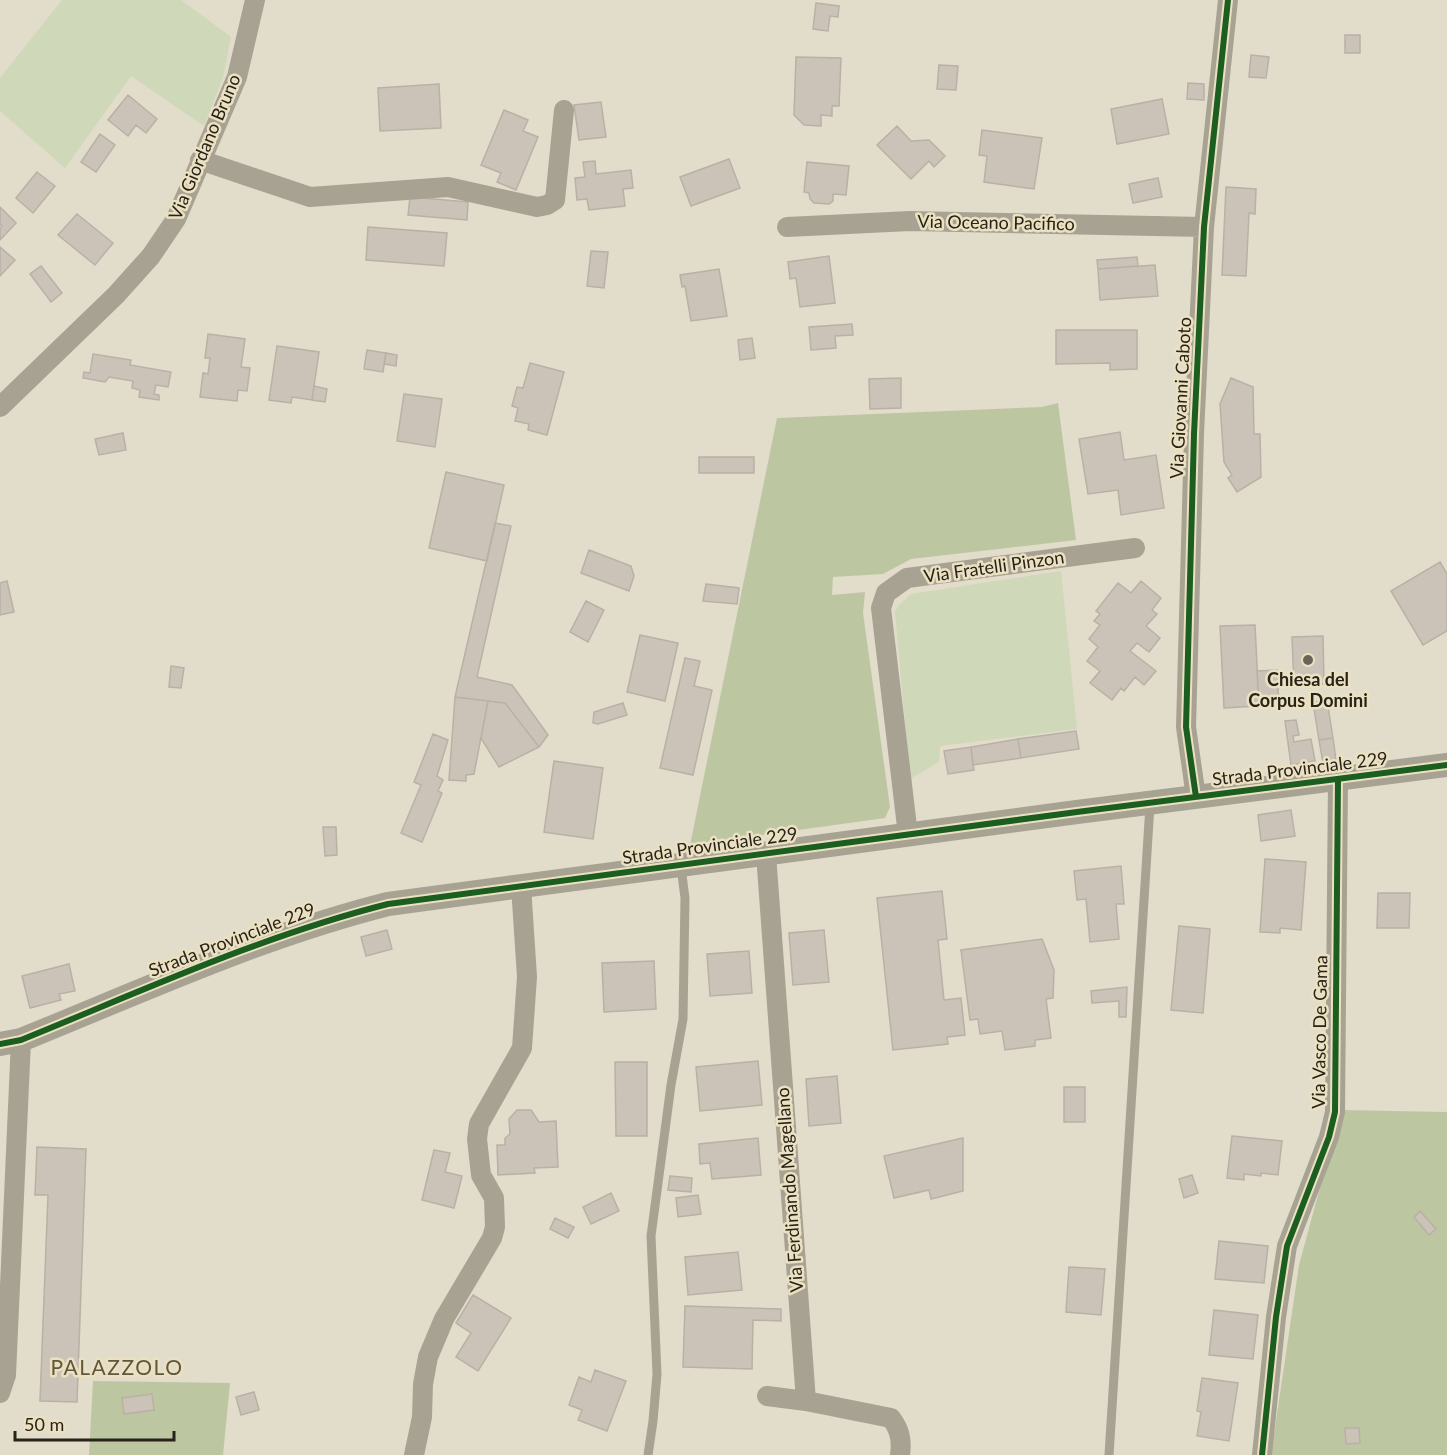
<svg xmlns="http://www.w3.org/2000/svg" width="1447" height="1455" viewBox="0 0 1447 1455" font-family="Lato,sans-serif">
<rect width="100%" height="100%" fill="#e2dccb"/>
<path fill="#cfd8b8" d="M62 0H181L231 37 223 78 204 126 131 76 65 168 0 111V78Z
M1061 571 1077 729 940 746 939 762 910 779 895 612 899 605 911 594Z"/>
<path fill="#bcc7a2" d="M1058 403 1076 540 911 559 883 574 833 577 832 595 865 592 863 613 890 807 885 818 690 845 777 418 1042 407Z
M1341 1110 1447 1112V1455H1271L1299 1265Z
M93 1381 230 1383 223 1455H89Z"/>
<path fill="#ccc3b8" stroke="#b9b0a6" stroke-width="1.5" d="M816 3 839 6 838 17 830 16 828 31 813 29Z
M1345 35H1360V53H1345Z
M1251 55 1269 57 1266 78 1249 77Z
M796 57 841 58 839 106H832V116L821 115V126L804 125 794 115Z
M939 65 958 66 956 90 937 89Z
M1188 83 1204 84V100L1187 99Z
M439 84 441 128 380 131 378 88Z
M128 95 157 119 146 133 136 125 128 136 108 120Z
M1162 99 1169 134 1117 144 1111 109Z
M601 102 606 137 579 140 574 105Z
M504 110 528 120 523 131 538 137 516 190 497 182 501 173 481 165Z
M897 126 911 141 929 140 945 156 934 167 929 161 911 179 877 145Z
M982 130 1042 138 1034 189 984 182 987 156 979 155Z
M100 134 115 145 96 172 81 162Z
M729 159 740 188 691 206 680 177Z
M595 161 596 174 631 170 633 188 623 189 625 206 589 210 587 199 577 200 575 178 585 177 583 162Z
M807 162 849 166 846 195 833 194V201L829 204 814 203 810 199 809 193 804 192Z
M37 172 55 186 33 213 16 198Z
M1158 178 1162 197 1133 203 1129 184Z
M1226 187 1256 189 1255 214 1249 213 1246 276 1222 275Z
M410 197 468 202 467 220 408 215Z
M0 207 16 223 0 240V228L2 226 0 224Z
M77 214 113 243 95 265 58 235Z
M368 227 447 233 444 266 366 260Z
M0 247 15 260 0 276Z
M591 251 608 252 604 288 587 286Z
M829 256 835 303 800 307 796 278 790 279 788 262Z
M1137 257 1138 266 1098 269 1097 260Z
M1155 265 1158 296 1100 300 1098 269Z
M41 266 62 293 51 302 30 274Z
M719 269 727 316 691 321 685 286 682 287 680 275Z
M852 324 853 335 835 336 836 348 811 350 809 327Z
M1056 330H1137V369L1110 370V363L1056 364Z
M208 334 245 339 241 367 250 368 247 391 238 390 237 401 200 397 203 373 208 374 210 358H205Z
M752 338 755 358 740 360 738 340Z
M277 346 319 352 312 400 292 397 291 403 269 400Z
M367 350 386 353 383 372 364 369Z
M386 353 397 355 396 366 384 364Z
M93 354 131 360 130 365 171 372 168 387 156 385 154 394 159 395V400L139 397 140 390 132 388 133 381 109 377 105 382 83 378 84 372 90 373Z
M530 363 564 372 547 435 528 430 529 424 515 421 518 408 512 406 517 387 523 388Z
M901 378V408L870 409 869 379Z
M1231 378 1253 387 1254 434H1260L1261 477 1237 492 1228 478 1232 475 1224 462 1220 404Z
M314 386 327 389 325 402 312 400Z
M404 394 442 399 435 447 397 441Z
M1120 432 1124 460 1156 455 1164 508 1121 515 1118 490 1088 494 1079 439Z
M123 433 126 450 99 455 95 439Z
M699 457H754V473H699Z
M446 472 504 485 487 561 429 548Z
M495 523 511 526 477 677 512 685 548 735 539 747 505 703 455 697Z
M589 550 631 566 634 576 629 591 581 573Z
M1440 562 1447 574V631L1423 645 1391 591Z
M7 581 14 612 0 615V583Z
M1141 581 1161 598 1152 610 1157 614 1146 626 1160 638 1149 652 1137 643 1130 651 1156 671 1144 685 1135 677 1124 691 1121 688 1112 700 1090 683 1100 671 1087 661 1098 647 1089 639 1100 625 1094 621 1100 614 1096 611 1118 583 1131 593Z
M706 584 739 588 737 604 703 601Z
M586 601 604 610 588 642 570 632Z
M1255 625 1259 706 1224 708 1220 626Z
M640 635 678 643 665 701 627 692Z
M1323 636 1324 684 1294 685 1292 637Z
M685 658 700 661 694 686 712 690 693 775 660 768Z
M171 666 184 668 181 688 169 687Z
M1277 670 1279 705 1259 706 1257 671Z
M455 697 488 701 474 774 466 775V781L449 780Z
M1327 700 1333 738 1319 740 1313 702Z
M488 701 505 703 539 747 499 767 481 738Z
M623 703 627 715 598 724 593 723 594 712Z
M1296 720 1299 735 1293 736 1294 742 1311 739 1315 761 1291 765 1285 721Z
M1076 731 1079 749 1021 758 1018 739Z
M433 734 448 740 437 776 443 780 438 791 442 793 422 842 401 833 421 785 414 782Z
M1333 738 1336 760 1323 763 1319 740Z
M1018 739 1021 758 973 765 971 747Z
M971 747 974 770 948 774 944 751Z
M554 761 603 768 593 839 544 832Z
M1291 810 1295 836 1261 841 1258 815Z
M323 827H336L337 855 325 856Z
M1265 859 1306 862 1301 930 1280 928V933L1260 932Z
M1121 866 1124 904H1116L1119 939 1090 942 1086 899 1077 900 1074 871Z
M942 891 947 939 938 940 944 1000 961 998 965 1035 947 1037 948 1044 893 1050 877 898Z
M1378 893H1410L1409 928H1377Z
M1179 926 1210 929 1203 1013 1171 1010Z
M387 930 392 949 366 956 361 937Z
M824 930 829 982 793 985 789 933Z
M1042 939 1054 970 1053 998 1046 999 1051 1038 1035 1040V1046L1005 1050 1002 1031 980 1034 978 1019 970 1020 961 950Z
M749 951 752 993 710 996 707 954Z
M654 961 656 1009 604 1012 602 963Z
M69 964 75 991 59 994 61 1000 30 1008 22 976Z
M1127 987 1126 1017H1119V1001L1092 1003 1091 991Z
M758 1061 762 1105 700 1111 696 1067Z
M615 1062H647V1136H616Z
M837 1076 841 1123 809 1126 806 1079Z
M1064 1087H1085V1122H1064Z
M517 1110H531L539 1122 556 1121 558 1167 534 1168 535 1173 498 1175 497 1145H505V1138L510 1134 509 1119Z
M1232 1136 1282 1141 1278 1175 1261 1173V1176L1244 1174V1180L1227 1178Z
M758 1138 761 1175 712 1179 710 1163 700 1164 699 1144Z
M963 1138V1191L931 1199 929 1190 894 1198 884 1156Z
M37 1147 86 1149 77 1402 40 1401 48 1195H35Z
M434 1150 450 1153 445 1172 462 1176 454 1208 422 1200Z
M1192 1175 1198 1193 1184 1198 1179 1179Z
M670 1176 692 1178 691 1192 668 1190Z
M611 1193 619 1211 591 1224 583 1207Z
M698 1195 701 1214 678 1217 676 1198Z
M1420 1211 1436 1229 1429 1235 1414 1217Z
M555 1218 574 1227 568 1238 550 1229Z
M1219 1241 1268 1246 1264 1283 1215 1279Z
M738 1252 742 1290 688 1295 685 1257Z
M1069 1267 1105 1269 1101 1315 1066 1312Z
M473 1295 511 1318 478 1371 456 1357 471 1333 456 1323Z
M685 1306 781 1309V1321L753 1320 752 1369 683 1367Z
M1214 1310 1258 1315 1253 1359 1209 1355Z
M595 1370 626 1381 607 1431 578 1420 582 1410 569 1405 579 1377 591 1382Z
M1202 1378 1238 1383 1229 1441 1197 1436 1201 1412 1197 1411Z
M254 1392 259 1410 241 1415 236 1397Z
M152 1394 154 1410 124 1414 122 1398Z
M1345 1428H1359L1360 1443 1346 1444Z"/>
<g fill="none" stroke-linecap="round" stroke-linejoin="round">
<path stroke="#a8a293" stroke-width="9" d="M648 1455 653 1421 657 1374 651 1236 671 1085 683 1019 685 898 681 867
M1109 1455 1150 805"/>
<path stroke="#a8a293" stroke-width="20" d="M200 160 310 197 448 187 537 207 547 205 555 200 564 110
M787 227 910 221 1204 227
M0 407 116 295 151 256 176 219 237 77 255 0
M1196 797 1186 727 1194 434 1204 227 1228 0
M908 835 881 608 886 593 907 578 1135 548
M766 854 806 1401 891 1418C900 1430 902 1440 900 1455
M0 1393 6 1375 21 1040
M767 1396 806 1401
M414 1455 422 1417 423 1384 428 1357 444 1319 492 1238 495 1227 494 1198 481 1175 477 1139 479 1124 522 1048 527 977 521 886
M1262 1455 1276 1317 1287 1246 1329 1137 1335 1112 1338 779"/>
<path stroke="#a8a293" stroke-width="24" d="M0 1044 21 1040C142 991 261 936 388 904L1077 812 1447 765"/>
<g stroke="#ebe1c2" stroke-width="10">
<path id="cycleway" d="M1196 797 1186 727 1194 434 1204 227 1228 0
M0 1044 21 1040C142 991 261 936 388 904L1077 812 1447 765
M1262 1455 1276 1317 1287 1246 1329 1137 1335 1112 1338 779"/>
</g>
<use href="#cycleway" stroke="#1b5e20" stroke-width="6"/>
</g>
<circle fill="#686457" stroke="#ebe1c2" stroke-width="2" cx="1308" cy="660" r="6"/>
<g text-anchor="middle" stroke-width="5" stroke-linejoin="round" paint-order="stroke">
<g font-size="18" fill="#272318" stroke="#ebe1c2">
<text transform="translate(205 147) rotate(-67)" y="6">Via Giordano Bruno</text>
<text transform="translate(996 223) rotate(1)" y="6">Via Oceano Pacifico</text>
<text transform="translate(1181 398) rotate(-87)" y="6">Via Giovanni Caboto</text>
<text transform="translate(994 567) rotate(-8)" y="6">Via Fratelli Pinzon</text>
<text transform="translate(1300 769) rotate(-7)" y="6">Strada Provinciale 229</text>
<text transform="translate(710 846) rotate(-8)" y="6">Strada Provinciale 229</text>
<text transform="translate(232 940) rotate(-21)" y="6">Strada Provinciale 229</text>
<text transform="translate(1320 1032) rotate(-89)" y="6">Via Vasco De Gama</text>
<text transform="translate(790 1190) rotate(-94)" y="6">Via Ferdinando Magellano</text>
</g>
<g font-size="18" font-weight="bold" fill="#272318" stroke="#ebe1c2">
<text x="1308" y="686">Chiesa del<tspan x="1308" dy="21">Corpus Domini</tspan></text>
</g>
<g font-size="21" letter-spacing="1.5" fill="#60573d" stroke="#ebe1c2">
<text x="117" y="1375">PALAZZOLO</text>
</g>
</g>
<path d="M15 1431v9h159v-9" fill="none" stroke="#272318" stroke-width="3"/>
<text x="24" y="1431" font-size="18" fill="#272318" stroke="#ebe1c2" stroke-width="4.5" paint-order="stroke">50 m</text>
</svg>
